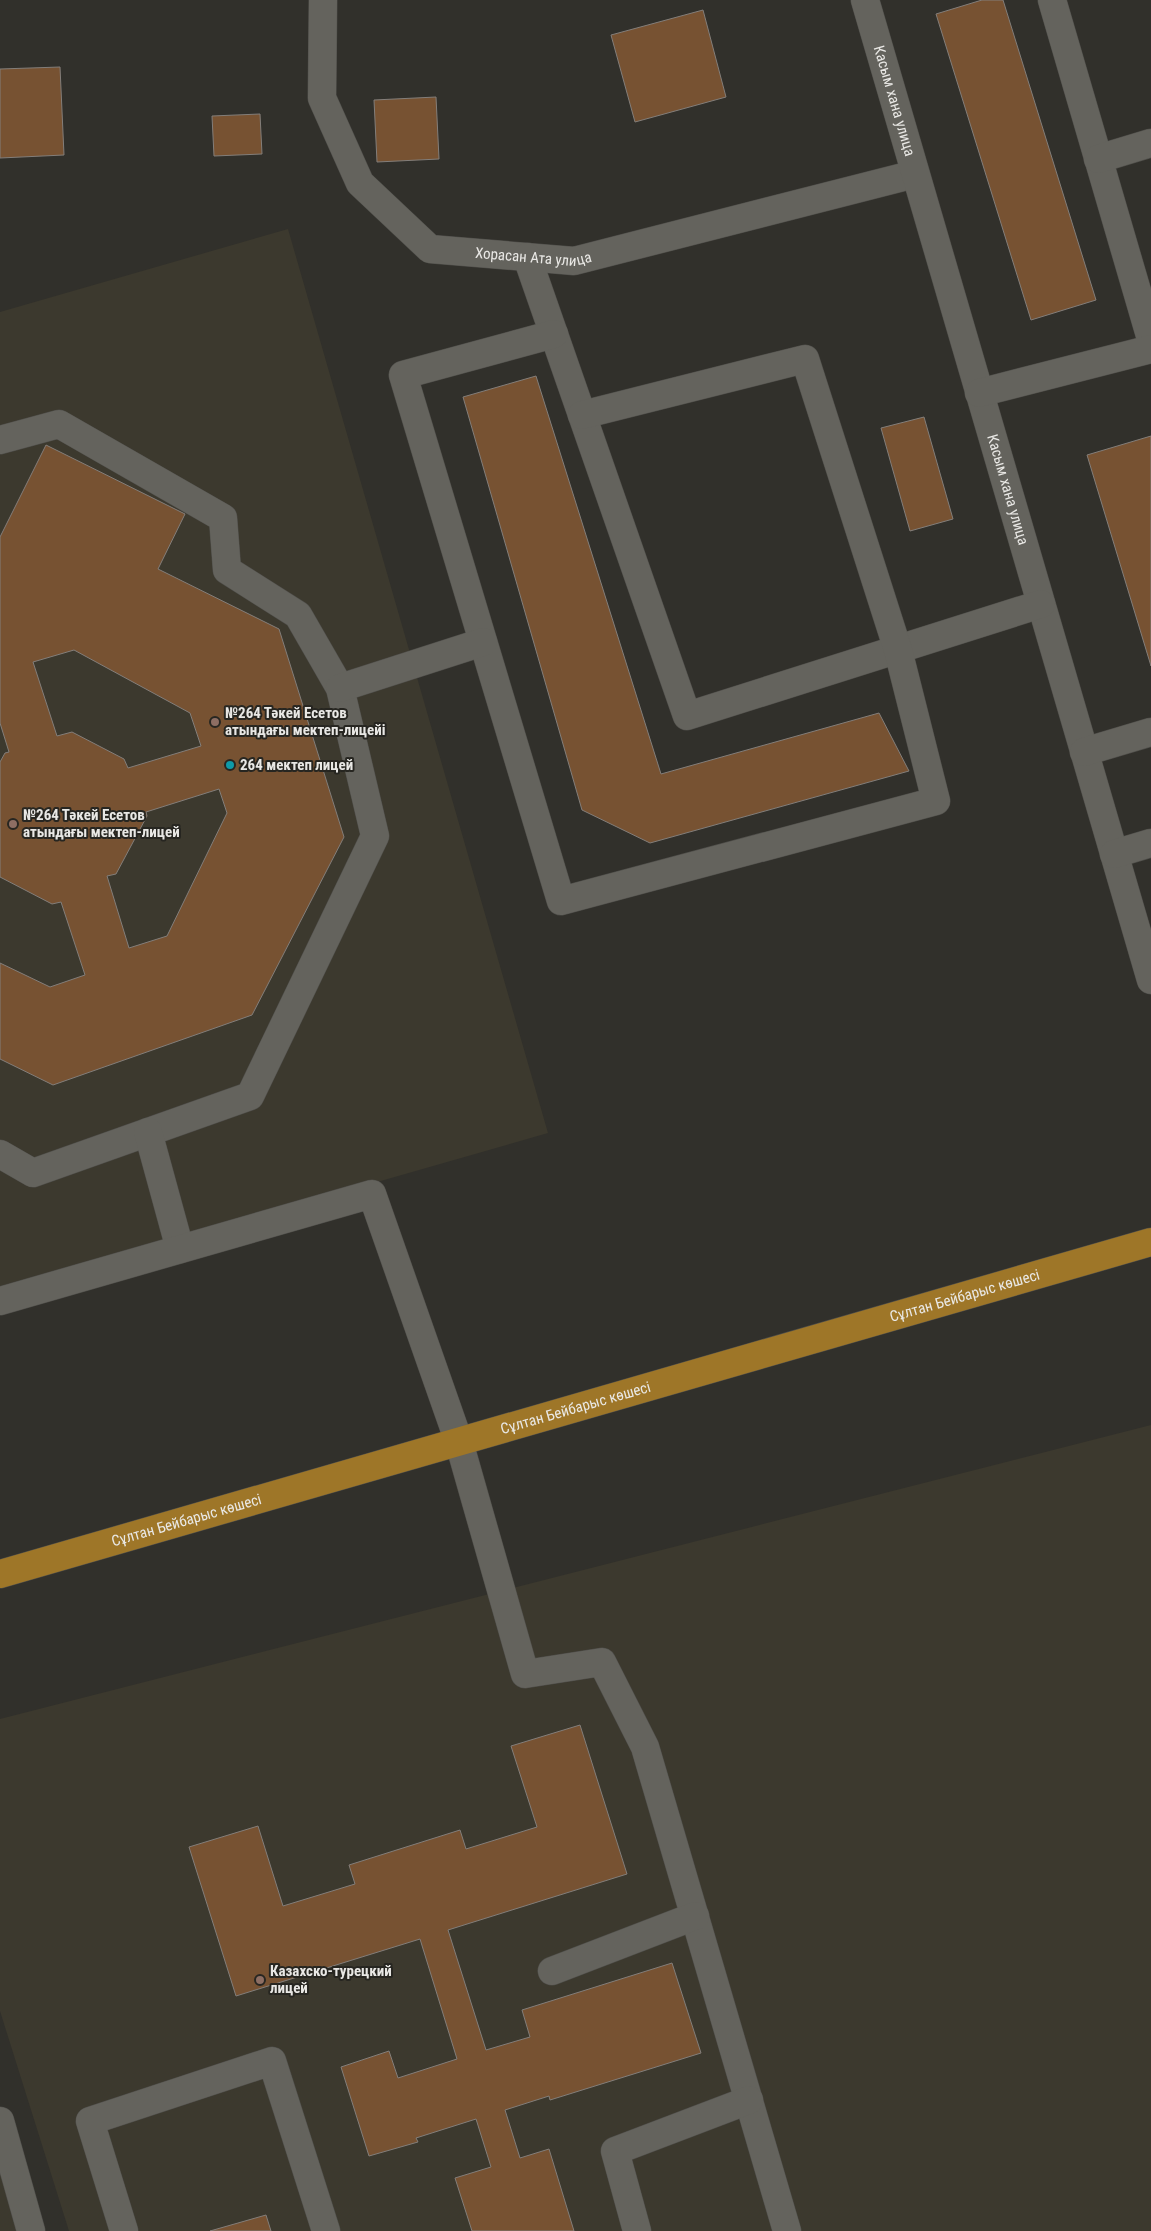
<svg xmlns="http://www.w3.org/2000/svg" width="1151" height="2231" viewBox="0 0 1151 2231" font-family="'Roboto Condensed',sans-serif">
<rect width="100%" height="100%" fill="#31302b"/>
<path fill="#3c392e" d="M288 229 548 1133 0 1290V312Z
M1151 1425V2231H69L0 2011V1719Z
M0 2149 26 2231H0Z"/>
<path fill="#775232" stroke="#837e7a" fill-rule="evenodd" d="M982 0H1003L1096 300 1031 320 936 14Z
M703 10 726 97 635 122 611 35Z
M60 67 64 155 0 158V69Z
M436 97 439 159 377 162 374 100Z
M260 114 262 154 214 156 212 116Z
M536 376 661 774 879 713 909 771 650 843 582 810 463 397Z
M924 417 953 519 910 531 881 428Z
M1151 436V666L1087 455Z
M46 445 185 514 158 569 279 629 344 837 252 1015 53 1085 0 1059V963L50 987 85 975 61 902 52 904 0 877V762L5 753 9 752 0 723V537ZM74 650 190 713 201 746 128 768 124 759 72 732 57 736 33 662ZM219 789 227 813 167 936 129 948 107 876 116 874 147 816 146 812Z
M580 1725 627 1874 448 1930 486 2050 530 2037 522 2010 672 1963 701 2053 550 2100 549 2096 505 2110 520 2158 549 2149 574 2231H472L455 2178 491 2167 476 2119 416 2138 418 2142 369 2156 341 2067 389 2051 398 2078 457 2059 420 1939 236 1996 189 1847 258 1826 283 1906 355 1884 349 1865 460 1830 466 1849 537 1827 511 1746Z
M266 2215 271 2231H210Z"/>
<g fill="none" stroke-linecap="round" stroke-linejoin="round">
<g stroke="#4f4e4a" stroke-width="29">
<g id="minor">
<path id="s1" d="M323 0 322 98 360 183 430 249 574 261 915 174"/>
<path id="s2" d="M865 0 1151 980"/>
<path d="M1052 0 1151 339"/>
<path d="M1098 159 1151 143"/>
<path d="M527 257 687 716 1041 604"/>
<path d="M554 334 403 375 561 901 936 801 898 650 805 359 582 415"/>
<path d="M979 393 1151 349"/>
<path d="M0 440 59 424 223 518 227 570 298 615 340 688 375 836 250 1096 33 1173 0 1154"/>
<path d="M340 688 483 642"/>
<path d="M1084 752 1151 732"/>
<path d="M1114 854 1151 843"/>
<path d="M148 1132 180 1249"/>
<path d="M0 1301 372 1194 459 1442 525 1674 602 1662 645 1747 787 2231"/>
<path d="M552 1971 695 1916"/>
<path d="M0 2121 31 2231"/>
<path d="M124 2231 90 2121 272 2061 326 2231"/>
<path d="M637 2231 615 2151 749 2100"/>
</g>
</g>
<g stroke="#4f4e4a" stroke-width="29">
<g id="major">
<path id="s3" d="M0 1574 1151 1242"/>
</g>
</g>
<use href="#minor" stroke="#64635d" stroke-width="28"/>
<use href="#major" stroke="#9e7628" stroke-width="28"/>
</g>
<g fill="#8d6e63" stroke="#272621" stroke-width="2">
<circle cx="215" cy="722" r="5"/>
<circle cx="13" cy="824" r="5"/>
<circle cx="260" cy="1980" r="5"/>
</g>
<circle fill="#0f9aa8" stroke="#272621" stroke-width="2" cx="230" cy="765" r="5"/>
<g text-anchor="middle" stroke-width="4" stroke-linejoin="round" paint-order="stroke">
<g font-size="15" fill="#e9e8e5" stroke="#272621">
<text dy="5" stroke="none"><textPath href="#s2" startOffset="105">Касым хана улица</textPath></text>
<text dy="5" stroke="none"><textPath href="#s1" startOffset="391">Хорасан Ата улица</textPath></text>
<text dy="5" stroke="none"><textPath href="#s2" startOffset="510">Касым хана улица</textPath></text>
<text dy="5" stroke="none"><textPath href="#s3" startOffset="1004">Сұлтан Бейбарыс көшесі</textPath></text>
<text dy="5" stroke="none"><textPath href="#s3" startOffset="599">Сұлтан Бейбарыс көшесі</textPath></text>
<text dy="5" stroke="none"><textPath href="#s3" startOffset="194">Сұлтан Бейбарыс көшесі</textPath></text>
</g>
<g font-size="15" font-weight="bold" fill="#e9e8e5" stroke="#272621" text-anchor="start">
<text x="225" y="718">№264 Тәкей Есетов<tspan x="225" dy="17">атындағы мектеп-лицейі</tspan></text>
<text x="240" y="770">264 мектеп лицей</text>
<text x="23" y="820">№264 Тәкей Есетов<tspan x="23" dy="17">атындағы мектеп-лицей</tspan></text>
<text x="270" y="1976">Казахско-турецкий<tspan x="270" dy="17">лицей</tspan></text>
</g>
</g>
</svg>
